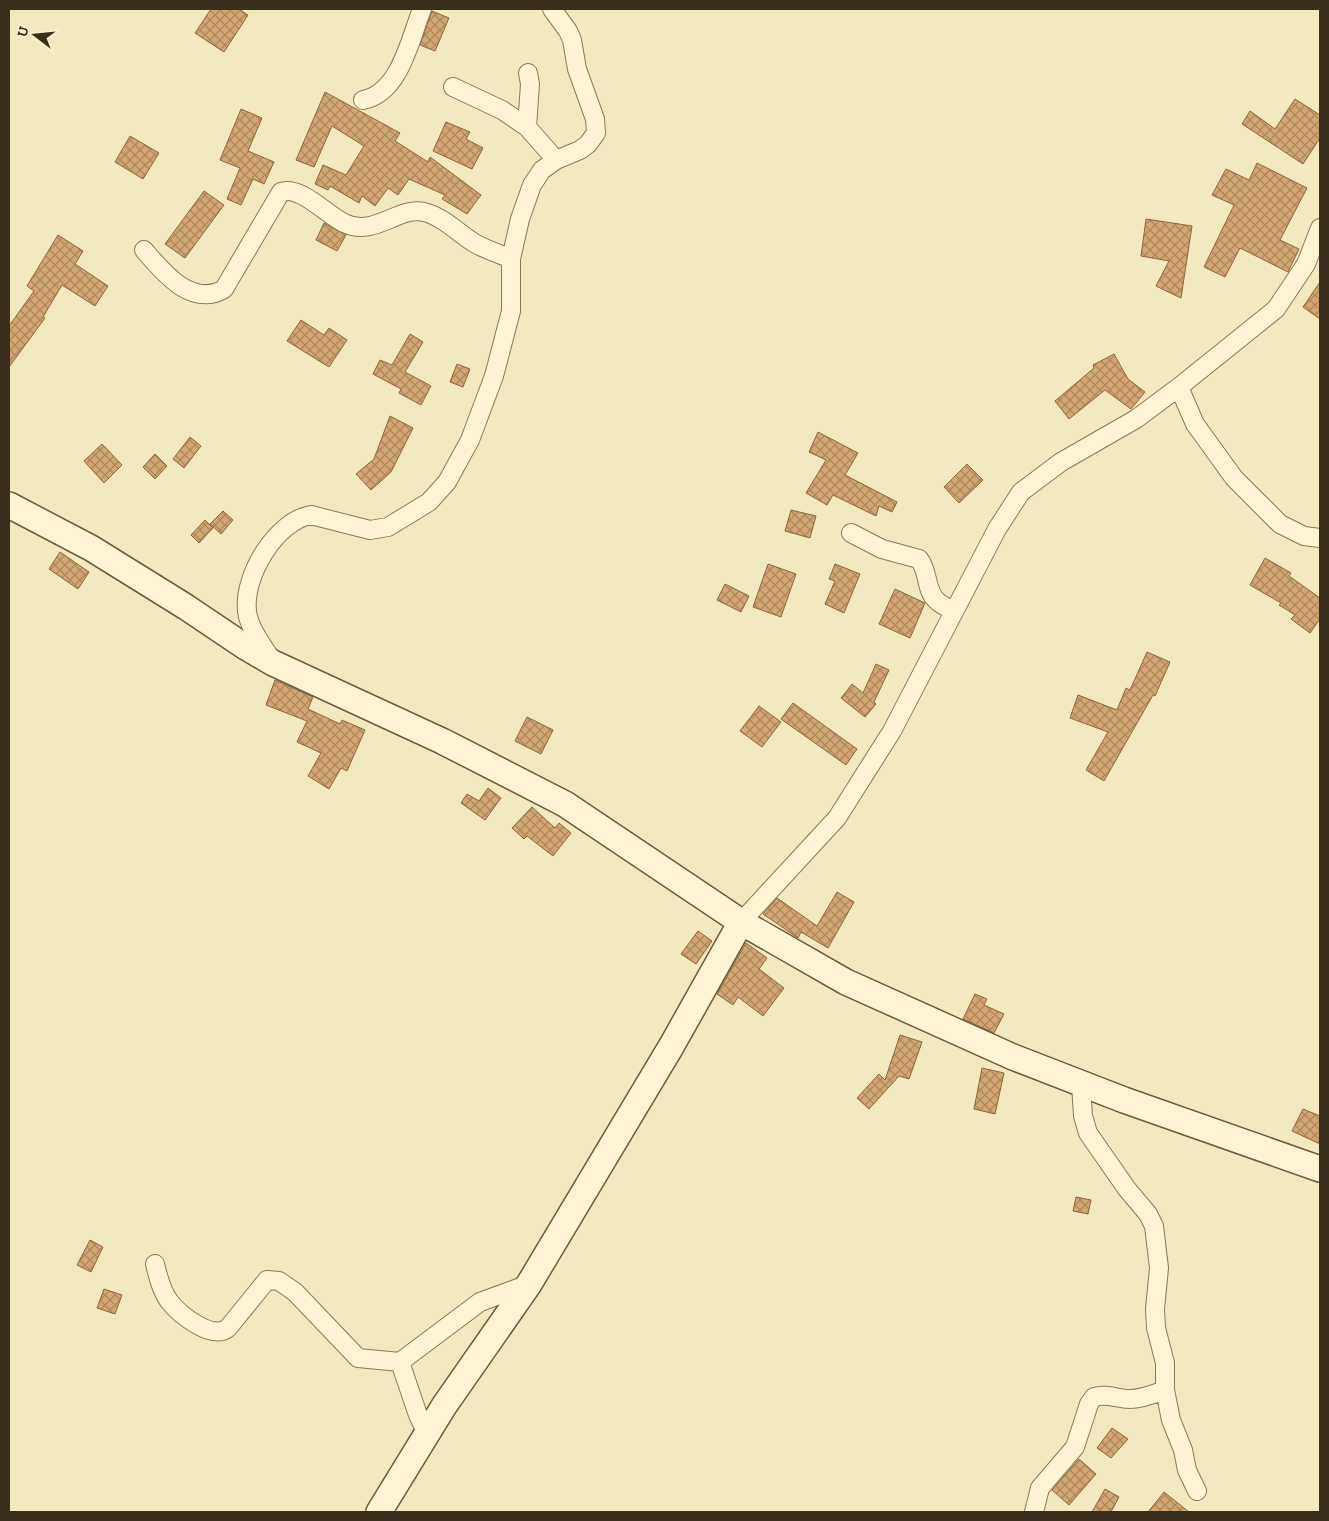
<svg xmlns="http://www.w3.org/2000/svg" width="1329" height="1521" viewBox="0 0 1329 1521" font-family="'Zilla Slab',serif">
<defs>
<pattern id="building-cross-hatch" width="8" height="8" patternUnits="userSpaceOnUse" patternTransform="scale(1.25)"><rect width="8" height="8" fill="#d3a672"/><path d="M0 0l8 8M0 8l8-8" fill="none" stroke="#ac885d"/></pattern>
</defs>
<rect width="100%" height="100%" fill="#f2e9bf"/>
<path fill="url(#building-cross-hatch)" stroke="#8e6539" d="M211 9H239L248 15 224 52 195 33Z
M432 11 449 18 435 51 420 45Z
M325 92 400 133 395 141 428 162 430 157 481 195 467 214 442 199 445 195 409 179 398 195 388 188 375 206 362 196 359 203 330 186 328 190 315 184 323 165 346 175 364 146 332 126 314 167 296 160Z
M1295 99 1320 115V138L1303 164 1242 124 1250 111 1275 129Z
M241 109 262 118 248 151 274 162 264 184 253 179 241 205 227 199 240 168 220 160Z
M446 122 470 132 466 139 483 148 472 169 433 151Z
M130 136 159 153 143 179 115 162Z
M1257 163 1307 188 1280 240 1299 249 1288 272 1240 248 1225 277 1204 267 1234 205 1212 195 1226 169 1249 180Z
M204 191 224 205 185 258 165 244Z
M1146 219 1192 226 1181 298 1156 286 1169 261 1141 256Z
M324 223 346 235 337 251 316 240Z
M58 235 83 251 75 264 108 286 95 306 62 285 43 317 45 318 9 367V326L34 291 27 286Z
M1320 282V319L1303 307Z
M301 320 324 335 329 328 347 340 329 367 287 341Z
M410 334 423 342 405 372 431 386 421 405 399 393 401 389 373 374 380 360 392 365Z
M1114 354 1128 379 1145 392 1131 409 1105 390 1069 419 1055 401 1094 368 1093 365Z
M457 364 470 369 463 387 450 382Z
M390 416 413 428 391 472 371 490 356 474 374 459Z
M818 432 858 453 845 475 897 502 892 512 879 506 876 516 833 495 827 505 806 493 826 460 809 452Z
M190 437 201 446 184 468 173 459Z
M102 444 122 465 104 483 84 461Z
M155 454 167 466 155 479 143 467Z
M967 464 983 480 959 503 944 487Z
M791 510 816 516 810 538 785 531Z
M223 511 233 520 221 534 210 524Z
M205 520 213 528 199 543 191 535Z
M60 552 89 572 78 589 49 569Z
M1265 558 1291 573 1289 576 1320 598V619L1310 633 1291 619 1295 615 1279 605 1281 603 1250 585Z
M768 564 796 574 781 617 753 607Z
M835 564 860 574 844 613 825 604 835 581 829 579Z
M725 584 749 596 741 612 717 600Z
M895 589 925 603 910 638 879 624Z
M1147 652 1170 662 1155 696 1153 695 1104 781 1086 770 1108 732 1070 718 1078 695 1117 710 1126 688 1130 690Z
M876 664 889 670 874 702 876 704 865 717 841 698 852 684 863 693Z
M275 680 313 697 308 709 340 724 342 720 365 730 347 771 341 768 329 789 308 776 321 753 297 742 307 721 266 705Z
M793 703 857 749 846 765 781 719Z
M759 706 781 722 762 747 740 731Z
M527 717 553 730 541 754 515 741Z
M488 788 501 798 485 820 461 803 467 794 479 801Z
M532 807 555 828 559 823 571 833 553 856 527 836 524 839 512 828Z
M837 892 854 902 828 948 801 932 798 938 763 914 777 898 817 926Z
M698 931 712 941 696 964 681 954Z
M746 943 767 958 759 969 784 988 763 1016 738 997 733 1005 717 994Z
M975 994 987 999 984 1005 1004 1014 994 1033 963 1019Z
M900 1035 922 1042 909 1079 899 1076 869 1109 857 1098 879 1074 885 1080Z
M982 1068 1004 1073 995 1114 974 1109Z
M1303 1109 1320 1116V1144L1292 1131Z
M1076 1197 1091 1200 1088 1214 1073 1211Z
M90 1240 103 1247 91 1272 77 1265Z
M104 1289 122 1295 115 1314 97 1308Z
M1112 1428 1128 1439 1111 1458 1097 1448Z
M1079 1459 1096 1474 1069 1505 1052 1490Z
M1105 1489 1119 1497 1111 1512H1092Z
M1164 1492 1189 1512H1148Z"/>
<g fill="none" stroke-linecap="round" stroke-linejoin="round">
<g stroke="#8c7956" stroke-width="20">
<path id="street" d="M453 87 502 110 527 127 556 160
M363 100C400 93 410 39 422 9
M527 127 530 84 528 73
M144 250C162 271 191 308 224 289L281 192C300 185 327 215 344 223 374 238 398 206 424 212 444 217 459 234 476 244 487 250 500 254 511 259
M1179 387 1195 424 1234 478 1280 524 1304 536 1320 538
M851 533 882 549 919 559C929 571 925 589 936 600 941 605 948 608 954 611
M273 662C264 647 249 629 247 611 243 576 276 521 311 515L370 530 388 527 429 502 447 482 470 440 494 376 511 311V259L520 219 532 185 542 170 556 160 580 150 588 144 596 133 595 119 577 69 572 40 568 31 552 9
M741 922 837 818 892 731 997 529 1021 492 1061 462 1136 419 1179 387 1276 309 1306 264 1320 228
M1081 1084 1083 1116 1088 1133 1127 1189 1148 1214 1154 1226 1159 1268 1155 1309 1156 1328 1165 1363V1390L1171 1420 1183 1450 1187 1470 1197 1491
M155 1264C158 1276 161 1290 169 1301 179 1314 212 1341 228 1328L267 1280 279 1281 295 1292 358 1358 400 1362 418 1415 427 1434
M400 1362 480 1302 529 1284
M1034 1512 1040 1488 1075 1447 1089 1404 1094 1397C1107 1393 1117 1399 1130 1399 1142 1399 1154 1394 1165 1390"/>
</g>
<g stroke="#6e5a39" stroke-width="28">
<path id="secondary" d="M9 505 91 548 186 607 244 646 273 663 442 741 565 804 741 922 846 982 1013 1057 1124 1100 1320 1169
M379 1512 444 1406 529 1284 672 1045 741 922"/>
</g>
<use href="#street" stroke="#fcf4d3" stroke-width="18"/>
<use href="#secondary" stroke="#fcf4d3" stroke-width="25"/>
</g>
<rect width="1329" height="1521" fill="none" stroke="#3a2e1c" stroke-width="20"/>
<g transform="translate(35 35) rotate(286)" stroke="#f8f1d0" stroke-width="4" paint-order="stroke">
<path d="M0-4L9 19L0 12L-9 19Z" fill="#3a2e1c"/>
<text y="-8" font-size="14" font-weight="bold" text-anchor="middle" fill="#3a2e1c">U</text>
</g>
</svg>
